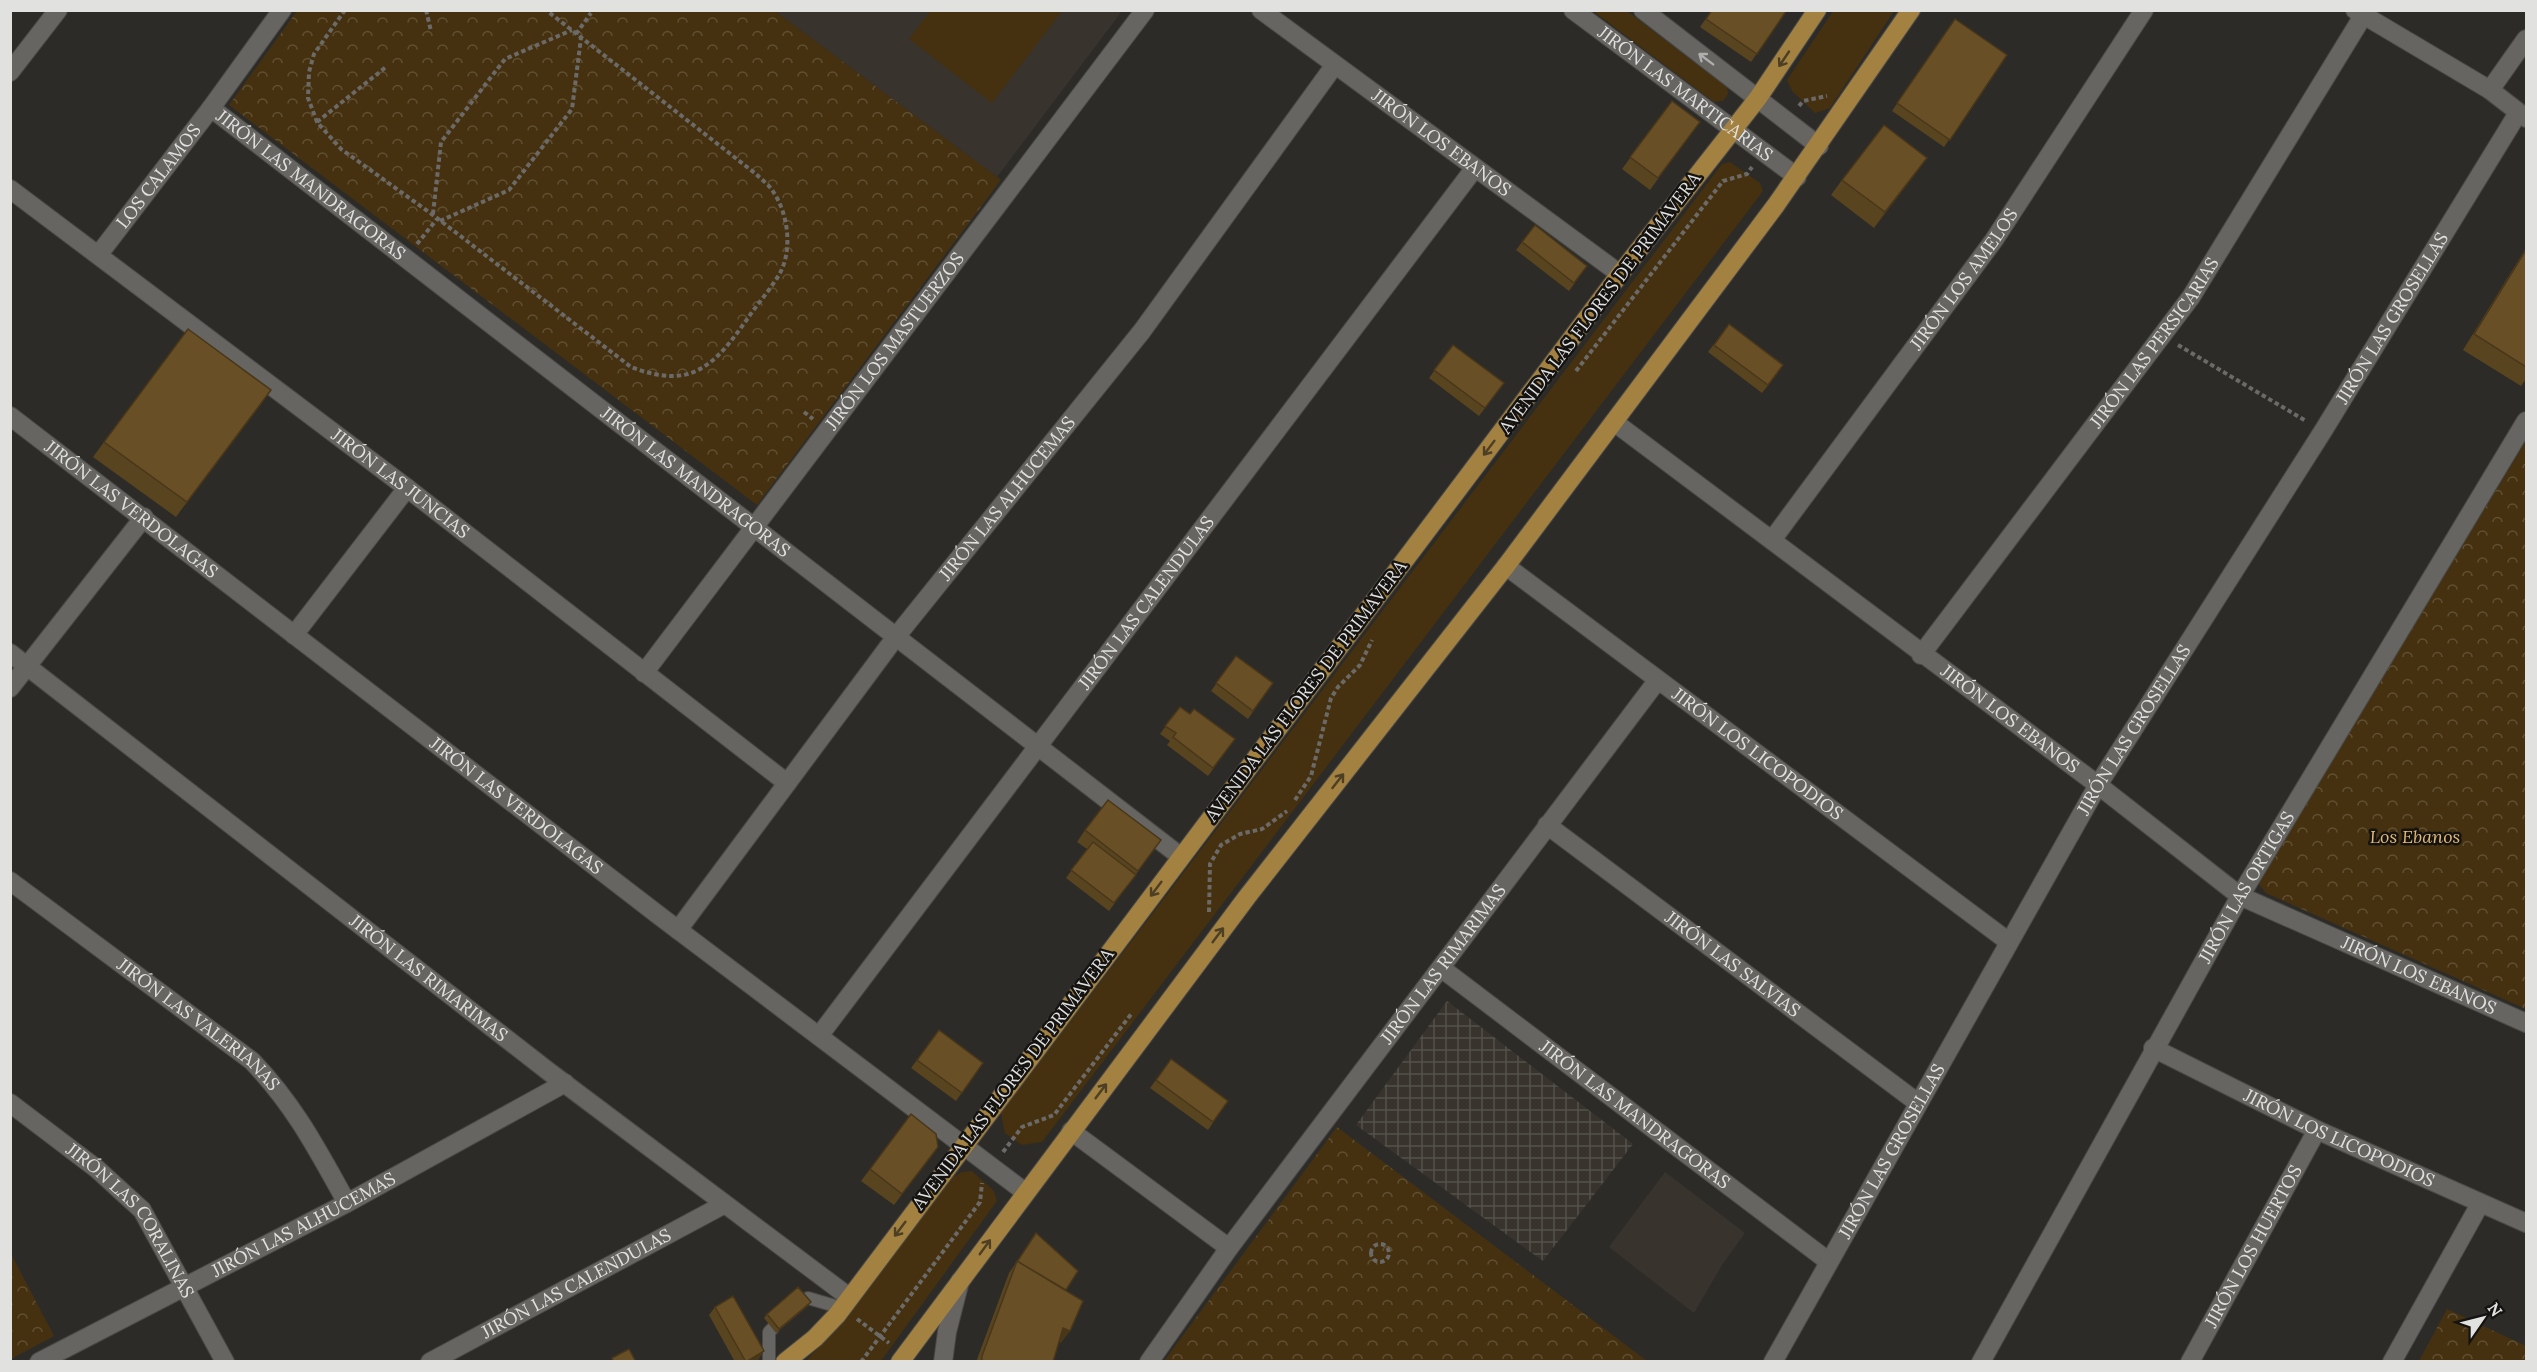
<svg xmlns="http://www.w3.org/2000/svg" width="2537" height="1372" viewBox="0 0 2537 1372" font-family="Lora,serif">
<defs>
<pattern id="industrial-grid" width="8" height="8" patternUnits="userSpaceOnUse" patternTransform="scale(1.5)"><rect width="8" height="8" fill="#38342d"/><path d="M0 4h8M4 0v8" fill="none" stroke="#54514b"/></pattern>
<pattern id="park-crowns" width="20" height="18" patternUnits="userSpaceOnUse" patternTransform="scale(1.5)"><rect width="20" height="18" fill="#45310f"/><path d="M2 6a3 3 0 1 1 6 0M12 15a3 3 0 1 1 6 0" fill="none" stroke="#604f32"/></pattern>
</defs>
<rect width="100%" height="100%" fill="#2c2b28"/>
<path fill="#38342d" d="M775 11H1122L997 177Z
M1665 1172 1745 1233 1722 1265 1694 1313 1609 1247Z"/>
<path fill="url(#industrial-grid)" d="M1447 1001 1633 1144 1543 1261 1356 1125Z"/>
<path fill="#45310f" d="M931 10H1062V11L992 103 909 39Z
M1834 10 1894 11 1830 108 1815 113 1792 91 1787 80Z
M1593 11H1627L1727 87 1728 94 1723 101 1714 102Z
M1730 162 1760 183 1763 191 1042 1142 1022 1145 1005 1133 1001 1113 1722 164Z
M972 1171 994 1191 997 1201 881 1361 805 1362 842 1322 953 1177 962 1172Z"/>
<path fill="url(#park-crowns)" d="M297 11H775L1001 180 757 505 229 105Z
M2526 441V1009L2266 893 2257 882Z
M1337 1127 1647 1361H1164Z
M10 1252 54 1336 11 1359H10Z
M2447 1309 2526 1346V1361H2419Z"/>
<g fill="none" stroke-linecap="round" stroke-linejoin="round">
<g stroke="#494947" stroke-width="14">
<path id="lane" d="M808 1298 842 1308
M769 1362V1332L773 1328"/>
</g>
<g stroke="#494947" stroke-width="20">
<g id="street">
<path id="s1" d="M1261 10 1620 274"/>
<path d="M2355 10 2490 90 2526 118"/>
<path d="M10 72 58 10"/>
<path d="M2490 90 2526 39"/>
<path id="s2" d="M211 108 1180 856"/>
<path id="s3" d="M10 189 407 488 787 783"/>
<path id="s4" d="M99 254 211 108 282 10"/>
<path id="s5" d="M1614 422 2098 785 2240 896 2526 1023"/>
<path id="s6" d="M1772 540 1994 240 2144 10"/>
<path id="s7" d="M1506 566 2009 942"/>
<path d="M294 635 407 488"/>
<path id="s8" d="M10 653 548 1071 849 1297"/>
<path id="s9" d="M1921 655 2191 297 2363 16"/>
<path id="s10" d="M644 673 1145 10"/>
<path d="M10 688 144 517"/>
<path id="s11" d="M1547 825 1918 1103"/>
<path id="s12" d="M10 881 252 1061C295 1106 317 1149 347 1203"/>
<path id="s13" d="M678 930 895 638 1142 331 1334 66"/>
<path id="s14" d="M1441 968 1828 1261"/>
<path id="s15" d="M819 1036 1474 169"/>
<path id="s16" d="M2153 1048 2317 1130 2526 1223"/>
<path id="s17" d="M10 1103 97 1169 142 1210 225 1362"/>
<path d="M1071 1131 1229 1248"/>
<path id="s18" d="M39 1362 347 1203 565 1083"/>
<path id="s19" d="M430 1362 723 1205"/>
<path id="s20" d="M1149 1362 1229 1248 1657 681"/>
<path id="s21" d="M1773 1362 2098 785 2323 431 2518 113"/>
<path id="s22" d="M1981 1362 2240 896 2526 421"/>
<path id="s23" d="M2190 1362 2317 1130"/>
<path d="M2392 1362 2480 1204"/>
</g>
</g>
<g stroke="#494947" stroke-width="20">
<g id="secondary">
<path id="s24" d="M1573 10 1797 177"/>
<path d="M1643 10 1819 146"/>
<path id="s25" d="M10 416 661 917 1025 1192"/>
<path d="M943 1362 947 1332 960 1281"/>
</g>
</g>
<g stroke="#494947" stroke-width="20">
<path id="primary" d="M785 1362 815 1338 837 1315 1620 274 1758 98 1817 10
M900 1362 1247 897 1506 566 1776 205 1911 10"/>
</g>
<path stroke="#6b6a68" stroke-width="4" stroke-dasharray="4.5 3" stroke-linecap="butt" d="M345 10 314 54 309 72 308 98 317 122 341 149 433 215 631 367C652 375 677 381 698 370 720 359 734 337 748 318 758 303 771 289 780 273 793 249 788 212 772 190 768 184 761 179 756 174L546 10
M426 10 431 31
M576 34 591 13
M1799 106 1803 101 1827 96
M317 122 386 67
M433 214 441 142 505 59 572 30
M440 221 509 190 572 109 581 38
M417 244 437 219
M2178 345 2306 421
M1576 371 1723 181 1747 174 1752 167
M804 412 813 419
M1295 800 1311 776 1331 698 1338 687 1360 665 1372 640
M1209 912 1210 864 1221 845 1240 834 1262 829 1287 811
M1003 1152 1022 1127 1054 1115 1132 1013
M1371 1253a9 9 0 1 1 18 0a9 9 0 1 1-18 0Z
M857 1319 889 1343
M861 1362 980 1202 982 1183"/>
<use href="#lane" stroke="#666562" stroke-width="12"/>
<use href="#street" stroke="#666562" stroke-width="18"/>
<use href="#secondary" stroke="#666562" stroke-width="18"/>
<use href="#primary" stroke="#a38140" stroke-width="18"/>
</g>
<path fill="#594420" d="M1712 10H1787L1751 62 1700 27Z
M1955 19 2007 55 1944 147 1892 111Z
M1672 101 1691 133 1650 190 1622 169Z
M1916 173 1874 228 1831 195 1842 180Z
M1522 242 1587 266 1569 291 1516 250Z
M2526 248V379L2521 386 2463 350Z
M1729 324 1778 373 1762 393 1708 352Z
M1453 345 1504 383 1479 416 1429 378Z
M271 390 176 517 93 457 104 442Z
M1236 656 1273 683 1248 719 1211 691Z
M1180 707 1190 714 1235 739 1208 776 1167 745 1170 741 1160 734Z
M1085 830 1161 840 1109 911 1066 878 1087 849 1077 842Z
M939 1030 983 1063 956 1101 911 1068Z
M1171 1059 1228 1101 1208 1130 1150 1088Z
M938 1147 894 1205 861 1181 870 1169Z
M1036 1233 1066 1290 1061 1343 1059 1342 1053 1362H976L1009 1273Z
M808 1306 776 1333 764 1318 767 1314Z
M715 1307 759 1359 754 1362H735L709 1315Z"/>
<path fill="#49371a" d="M1927 158 1916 173 1874 228 1885 212Z
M271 390 260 406 176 517 187 502Z
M811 1302 808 1306 776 1333 779 1329Z
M1063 1328 1070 1331 1061 1343 1054 1340Z
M764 1351 759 1359 754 1362H746Z"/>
<path fill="#684f25" stroke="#49371a" stroke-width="1.5" d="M1712 10H1787L1757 54 1706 19Z
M1955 19 2007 55 1950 140 1897 103Z
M1672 101 1700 122 1658 178 1630 157Z
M1884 125 1927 158 1885 212 1842 180Z
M1535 225 1587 266 1574 283 1522 242Z
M2526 250V367L2474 334Z
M1729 324 1783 365 1768 385 1714 345Z
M188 329 271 390 187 502 104 442Z
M1453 345 1504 383 1485 408 1434 370Z
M1236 656 1273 683 1253 711 1216 683Z
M1180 707 1190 714 1194 709 1235 739 1213 768 1173 737 1176 733 1165 726Z
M1108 800 1161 840 1138 871 1085 830Z
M1093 842 1136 875 1114 903 1071 870Z
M939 1030 983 1063 962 1093 917 1060Z
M1171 1059 1228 1101 1213 1122 1156 1080Z
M911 1114 936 1134 938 1147 902 1194 870 1169Z
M1036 1233 1078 1271 1066 1290 1017 1261 1015 1265Z
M1017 1261 1083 1301 1070 1331 1063 1328 1053 1362H982V1356Z
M798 1287 811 1302 779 1329 767 1314Z
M733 1296 764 1351 746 1362 715 1307Z
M629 1349 636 1362H613L612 1358Z"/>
<defs><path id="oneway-shaft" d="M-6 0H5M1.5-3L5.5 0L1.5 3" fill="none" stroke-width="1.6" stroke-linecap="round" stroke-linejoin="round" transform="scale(1.5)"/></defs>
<use stroke="#b0afad" href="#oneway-shaft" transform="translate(1706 59) rotate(-143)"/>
<g stroke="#4d3f24">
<use href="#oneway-shaft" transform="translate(1784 59) rotate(124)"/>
<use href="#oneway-shaft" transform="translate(1489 448) rotate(127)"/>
<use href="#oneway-shaft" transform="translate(1338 781) rotate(-52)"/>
<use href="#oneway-shaft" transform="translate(1156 889) rotate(127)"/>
<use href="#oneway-shaft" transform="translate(1218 935) rotate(-53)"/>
<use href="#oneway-shaft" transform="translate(1101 1091) rotate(-53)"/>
<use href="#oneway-shaft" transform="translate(900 1229) rotate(127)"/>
<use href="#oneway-shaft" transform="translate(985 1247) rotate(-54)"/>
</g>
<g text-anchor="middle" stroke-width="5" stroke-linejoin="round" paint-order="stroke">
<g font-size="18" fill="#e1e1df" stroke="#141312">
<text dy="6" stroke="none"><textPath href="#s24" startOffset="140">JIRÓN LAS MARTICARIAS</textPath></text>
<text dy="6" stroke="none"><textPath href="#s1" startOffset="224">JIRÓN LOS EBANOS</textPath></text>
<text dy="6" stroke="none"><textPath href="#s4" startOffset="98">LOS CALAMOS</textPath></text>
<text dy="6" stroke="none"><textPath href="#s2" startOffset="126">JIRÓN LAS MANDRAGORAS</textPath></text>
<text dy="6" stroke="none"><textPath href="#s6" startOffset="324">JIRÓN LOS AMELOS</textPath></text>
<text transform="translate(1600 303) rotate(-53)" y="6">AVENIDA LAS FLORES DE PRIMAVERA</text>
<text dy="6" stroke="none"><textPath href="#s21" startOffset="1214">JIRÓN LAS GROSELLAS</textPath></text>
<text dy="6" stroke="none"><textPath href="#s10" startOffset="416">JIRÓN LOS MASTUERZOS</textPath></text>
<text dy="6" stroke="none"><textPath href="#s9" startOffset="390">JIRÓN LAS PERSICARIAS</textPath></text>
<text dy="6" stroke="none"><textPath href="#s2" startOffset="612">JIRÓN LAS MANDRAGORAS</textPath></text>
<text dy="6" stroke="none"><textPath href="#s3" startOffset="489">JIRÓN LAS JUNCIAS</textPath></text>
<text dy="6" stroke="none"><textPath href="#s13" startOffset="543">JIRÓN LAS ALHUCEMAS</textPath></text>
<text dy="6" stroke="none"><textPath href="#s25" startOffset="153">JIRÓN LAS VERDOLAGAS</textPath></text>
<text dy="6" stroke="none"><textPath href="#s15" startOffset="543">JIRÓN LAS CALENDULAS</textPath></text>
<text transform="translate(1306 691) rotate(-53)" y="6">AVENIDA LAS FLORES DE PRIMAVERA</text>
<text dy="6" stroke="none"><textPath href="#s5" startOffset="495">JIRÓN LOS EBANOS</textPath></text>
<text dy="6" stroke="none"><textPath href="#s21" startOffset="728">JIRÓN LAS GROSELLAS</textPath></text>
<text dy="6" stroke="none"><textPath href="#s7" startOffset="314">JIRÓN LOS LICOPODIOS</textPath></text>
<text dy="6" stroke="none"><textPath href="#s25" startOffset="639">JIRÓN LAS VERDOLAGAS</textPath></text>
<text dy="6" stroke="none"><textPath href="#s22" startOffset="544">JIRÓN LAS ORTIGAS</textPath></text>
<text dy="6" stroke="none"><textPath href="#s11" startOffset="232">JIRÓN LAS SALVIAS</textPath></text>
<text dy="6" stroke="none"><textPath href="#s20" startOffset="495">JIRÓN LAS RIMARIMAS</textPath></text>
<text dy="6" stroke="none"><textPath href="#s5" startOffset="981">JIRÓN LOS EBANOS</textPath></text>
<text dy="6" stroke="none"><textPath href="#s8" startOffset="530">JIRÓN LAS RIMARIMAS</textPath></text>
<text dy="6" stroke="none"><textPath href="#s12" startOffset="237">JIRÓN LAS VALERIANAS</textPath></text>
<text transform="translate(1013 1079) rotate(-53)" y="6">AVENIDA LAS FLORES DE PRIMAVERA</text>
<text dy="6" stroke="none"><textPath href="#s14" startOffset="243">JIRÓN LAS MANDRAGORAS</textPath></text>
<text dy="6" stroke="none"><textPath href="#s16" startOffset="207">JIRÓN LOS LICOPODIOS</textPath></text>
<text dy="6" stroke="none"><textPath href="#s21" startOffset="242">JIRÓN LAS GROSELLAS</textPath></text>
<text dy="6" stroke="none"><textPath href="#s17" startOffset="171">JIRÓN LAS CORALINAS</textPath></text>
<text dy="6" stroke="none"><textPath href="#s18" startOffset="298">JIRÓN LAS ALHUCEMAS</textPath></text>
<text dy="6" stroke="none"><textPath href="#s23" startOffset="132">JIRÓN LOS HUERTOS</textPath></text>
<text dy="6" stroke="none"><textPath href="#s19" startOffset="166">JIRÓN LAS CALENDULAS</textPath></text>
</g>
<g font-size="18" font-style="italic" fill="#e4b977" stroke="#141312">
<text x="2415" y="843">Los Ebanos</text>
</g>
</g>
<rect width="2537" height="1372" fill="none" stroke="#e1e1df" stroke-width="24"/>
<g transform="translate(2483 1318) rotate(55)" stroke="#141312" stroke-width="4.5" paint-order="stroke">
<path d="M0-4.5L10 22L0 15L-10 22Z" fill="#e1e1df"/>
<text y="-9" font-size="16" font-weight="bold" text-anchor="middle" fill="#e1e1df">N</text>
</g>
</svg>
